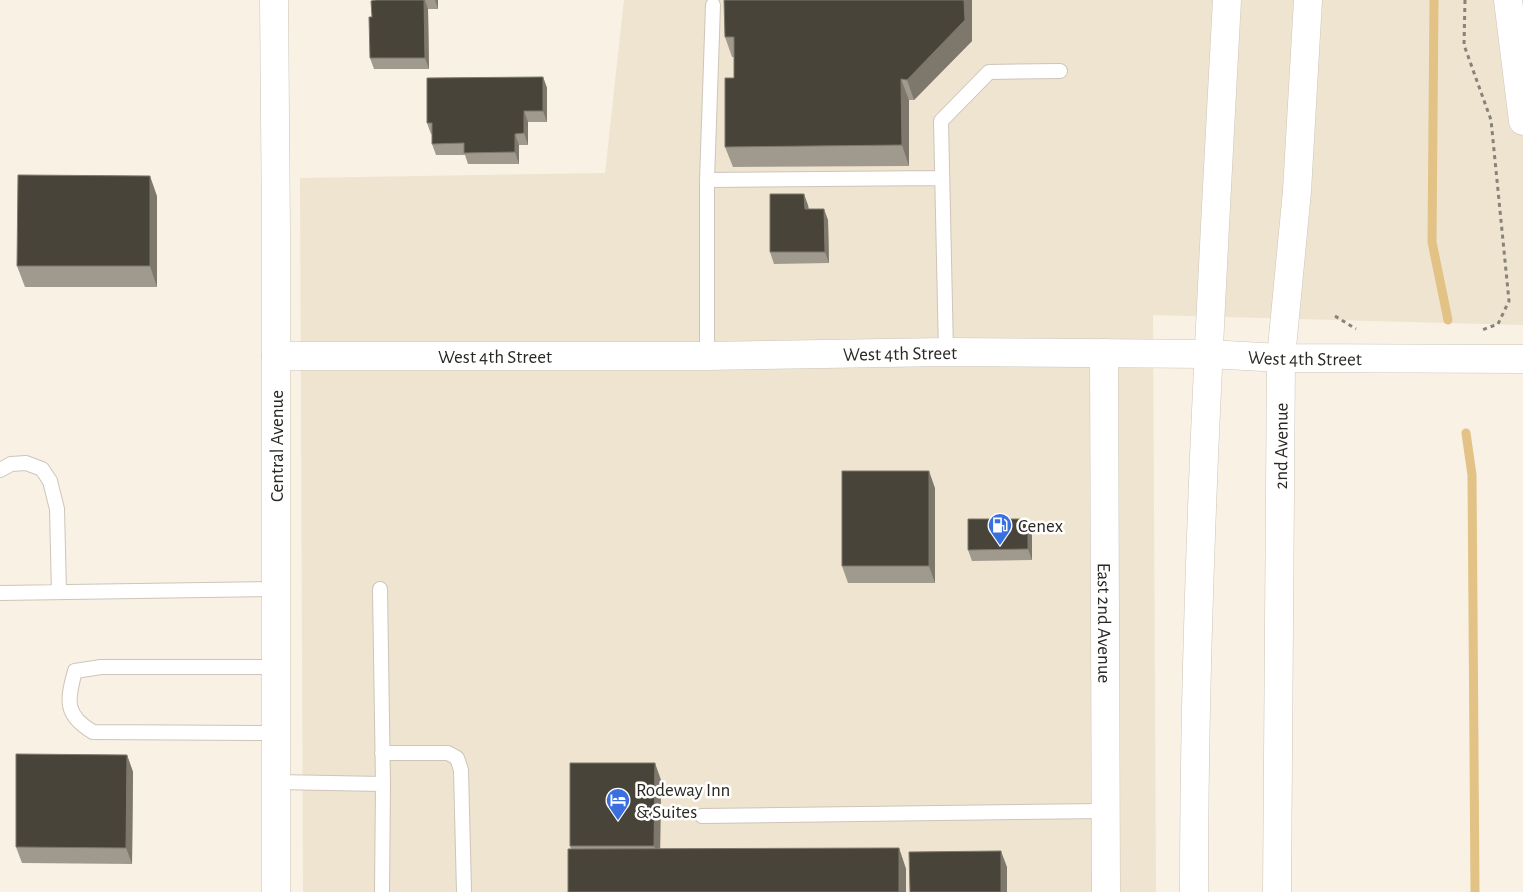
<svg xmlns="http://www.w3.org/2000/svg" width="1523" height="892" viewBox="0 0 1523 892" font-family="'Alegreya Sans',sans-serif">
<rect width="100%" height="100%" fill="#f8f1e4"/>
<path fill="#efe4d0" d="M624 0H1523V325L1153 315 1156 892H303L300 178 605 173Z"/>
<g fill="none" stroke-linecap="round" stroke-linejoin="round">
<path stroke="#e2c285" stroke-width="9" d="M1434 0 1432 242 1448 320
M1466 433 1472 475 1475 892"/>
<g stroke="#ccc5b9" stroke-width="16">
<path id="lane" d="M707 180 942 178
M946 352 941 121 989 72 1060 71
M707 356V180L713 5
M0 470 11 464 26 463 42 469 50 481 57 509 59 592
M380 589 383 784
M0 593 276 589
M276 667H101L75 671C67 700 64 715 93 732L276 733
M382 753H448L457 758 461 770 464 892
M276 782 383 784 382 892
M702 816 1104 811"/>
</g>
<g stroke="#ccc5b9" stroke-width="29">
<g id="street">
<path d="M1508 0 1523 121"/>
<path id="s1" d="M1104 353 1106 892"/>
<path id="s2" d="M276 356H707L946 352 1208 354 1281 358 1523 359"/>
</g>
</g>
<g stroke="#ccc5b9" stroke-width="29">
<g id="secondary">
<path d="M274 0 276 231V892"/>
<path d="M1194 892C1194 594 1211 297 1227 0"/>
<path id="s3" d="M1277 892 1281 358 1297 191 1308 0"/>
</g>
</g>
<path stroke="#87837a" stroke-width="3" stroke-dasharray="4 4" stroke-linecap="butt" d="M1465 0 1464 45 1491 120 1509 301 1498 324 1482 330
M1335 316 1356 329"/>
<use href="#lane" stroke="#fff" stroke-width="14"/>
<use href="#street" stroke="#fff" stroke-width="28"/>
<use href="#secondary" stroke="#fff" stroke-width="28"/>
</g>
<path fill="#a09a8e" d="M376 0H438V9H428L429 69H374L370 58 372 17Z
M724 0H972V41L914 100H909V166L733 167 725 147 734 78V57H732L725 37Z
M543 77 547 88V122H528V145H519V164H468L465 155H436L432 144V134H431L427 123Z
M157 196V287H25L17 266Z
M808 205 809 209 828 220 829 263 774 264 770 252Z
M935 488V583H848L842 566Z
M1032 530V560L972 561 968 550Z
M127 755 133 772 132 864 22 863 16 847Z
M661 780 660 849 899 848 906 869V892H568L571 849 570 846Z"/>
<path fill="#7e786c" d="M424 0H425L428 9 429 69 425 58Z
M435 0H438V9Z
M964 0H972V41L914 100 907 80Z
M543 77 547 88V122L543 111Z
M901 79 909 100V166L902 145Z
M524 111 528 122V145L524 133Z
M515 134 519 145V164L515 152Z
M150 176 157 196V287L150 266Z
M804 194 808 205 809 221 805 209Z
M824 209 828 220 829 263 825 252Z
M929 471 935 488V583L929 566Z
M1028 519 1032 530V560L1028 549Z
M127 755 133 772 132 864 126 848Z
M655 763 661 780 660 862 654 846Z
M899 848 906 869V892H899Z
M1001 851 1007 867V892H1001Z"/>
<path fill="#494439" stroke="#7e786c" d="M376 0H424L425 58H370L369 17H372L371 1Z
M724 0H964L965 20 907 80 901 79 902 145 725 147V78H734V37H725Z
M543 77V111H524V133L515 134V152L464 153V143L432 144V123H427V78Z
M18 175 150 176V266H17Z
M770 194H804L805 209H824L825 252H770Z
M842 471H929V566H842Z
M968 519H1028V549L968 550Z
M16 754 127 755 126 848 16 847Z
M570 763H655L654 846H570Z
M899 848V892H568V849Z
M1001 851V892H910L909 852Z"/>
<defs>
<g id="fuel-pin" transform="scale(1.25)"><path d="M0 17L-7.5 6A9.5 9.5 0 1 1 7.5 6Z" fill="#3a6fdf" stroke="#fff"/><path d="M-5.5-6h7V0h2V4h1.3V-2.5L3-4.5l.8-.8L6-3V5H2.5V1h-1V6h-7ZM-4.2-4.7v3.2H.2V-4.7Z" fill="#fff"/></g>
<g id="hotel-pin" transform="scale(1.25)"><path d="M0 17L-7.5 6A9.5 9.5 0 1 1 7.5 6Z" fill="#3a6fdf" stroke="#fff"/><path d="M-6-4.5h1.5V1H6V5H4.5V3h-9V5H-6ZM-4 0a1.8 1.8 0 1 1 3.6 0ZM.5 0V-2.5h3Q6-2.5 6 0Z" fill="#fff"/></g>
</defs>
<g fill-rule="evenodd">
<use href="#fuel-pin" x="1000" y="525"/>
<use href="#hotel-pin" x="618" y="800"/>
</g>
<g text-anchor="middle" stroke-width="5" stroke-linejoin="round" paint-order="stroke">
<g font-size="19" fill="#2a2823" stroke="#fff">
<text dy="7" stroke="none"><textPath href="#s2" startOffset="624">West 4th Street</textPath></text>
<text dy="7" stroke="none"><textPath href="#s2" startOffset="219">West 4th Street</textPath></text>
<text dy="7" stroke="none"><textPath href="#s2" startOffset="1029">West 4th Street</textPath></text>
<text dy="7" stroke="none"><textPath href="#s3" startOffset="446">2nd Avenue</textPath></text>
<text transform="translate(276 446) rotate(-90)" y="7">Central Avenue</text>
<text dy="7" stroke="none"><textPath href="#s1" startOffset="270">East 2nd Avenue</textPath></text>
</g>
<g font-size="19" fill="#2a2823" stroke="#fff" text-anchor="start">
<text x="1018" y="532">Cenex</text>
<text x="636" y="796">Rodeway Inn<tspan x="636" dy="22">&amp; Suites</tspan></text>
</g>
</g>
</svg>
